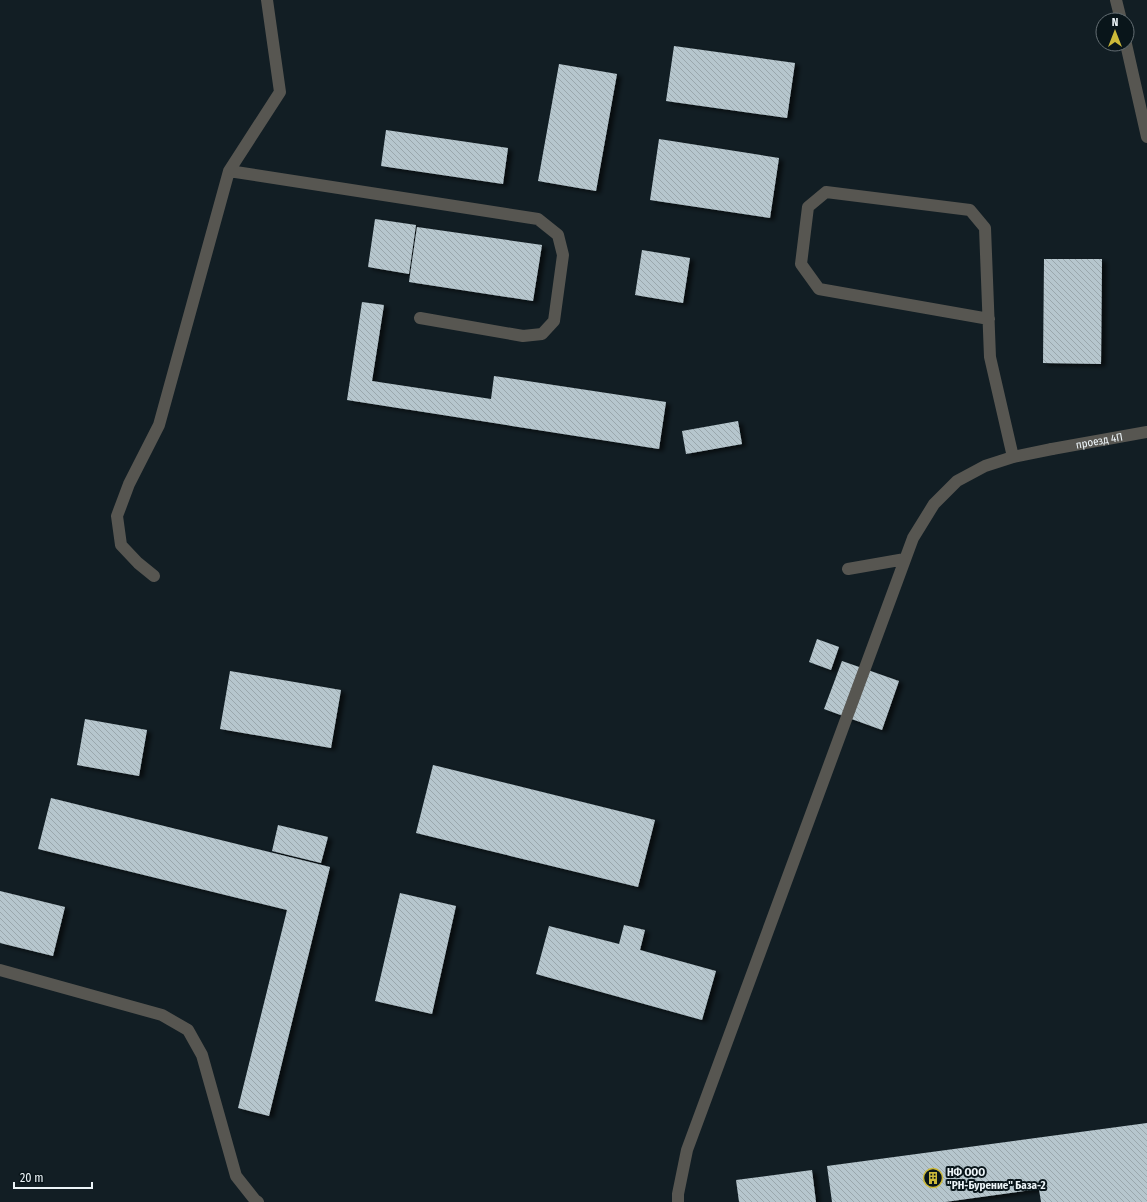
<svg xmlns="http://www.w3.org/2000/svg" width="1147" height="1202" viewBox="0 0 1147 1202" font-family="'Fira Sans Condensed',sans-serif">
<defs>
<pattern id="building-back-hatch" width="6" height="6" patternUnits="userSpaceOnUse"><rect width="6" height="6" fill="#b6c6cd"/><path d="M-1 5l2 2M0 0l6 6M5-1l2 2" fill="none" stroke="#9aa7ac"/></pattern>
<filter id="shadow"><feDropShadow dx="4.5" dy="2.5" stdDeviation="2" flood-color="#0009"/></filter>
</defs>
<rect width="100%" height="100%" fill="#121e24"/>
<path fill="url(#building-back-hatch)" filter="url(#shadow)" d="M674 46 795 63 787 118 666 101Z
M559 64 617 74 596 191 538 181Z
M386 130 508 148 503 184 381 166Z
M659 139 779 158 770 218 650 200Z
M375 219 416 225 409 274 368 267Z
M417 227 542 245 533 301 409 282Z
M642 250 690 258 683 303 635 295Z
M1044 259H1102L1101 364 1043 363Z
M362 302 384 305 372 381 491 399 494 376 666 402 659 449 347 400Z
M738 421 742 444 686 454 682 431Z
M817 639 839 647 831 670 809 662Z
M842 661 899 681 882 730 824 709Z
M230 671 341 690 331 748 220 729Z
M85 719 147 730 139 776 77 765Z
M433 765 655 820 638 887 416 833Z
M51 798 330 867 269 1116 238 1108 287 910 38 849Z
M278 825 328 837 321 863 272 851Z
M0 891 65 907 53 956 0 943Z
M400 893 456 906 432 1014 375 1001Z
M624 925 645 930 640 950 716 971 702 1020 536 974 549 926 619 944Z
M1147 1123V1202H1041L1039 1189 945 1202H832L827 1166Z
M812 1170 816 1202H739L736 1180Z"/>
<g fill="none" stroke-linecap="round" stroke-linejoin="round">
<path stroke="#575651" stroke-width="12" d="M1116 0 1121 20
M1126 44 1147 137
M229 171 538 219 558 235 563 255 554 321 542 334 523 336 420 318
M989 319 819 289 801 264 808 207 826 192 970 210 985 228 990 357 1013 457
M848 569 905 559
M154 576 138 563 121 545 117 516 129 484 159 425 229 171 280 92 267 0
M0 970 162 1015 188 1030 202 1055 236 1176 255 1200 258 1202
M678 1202V1194L687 1150 913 538 934 504 957 481 985 466 1013 457 1052 449"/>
<path stroke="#575651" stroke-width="12" id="s1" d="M1052 449 1147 432"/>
</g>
<defs>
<g id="building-ring" transform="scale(1)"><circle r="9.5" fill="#09151a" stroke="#ccb939" stroke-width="1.5"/><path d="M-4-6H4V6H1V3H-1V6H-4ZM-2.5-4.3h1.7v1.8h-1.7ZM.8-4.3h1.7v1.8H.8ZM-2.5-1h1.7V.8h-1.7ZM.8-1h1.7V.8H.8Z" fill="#ccb939"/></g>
</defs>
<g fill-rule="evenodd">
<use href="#building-ring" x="933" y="1178"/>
</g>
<g text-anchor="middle" stroke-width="4" stroke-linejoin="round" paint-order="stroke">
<g font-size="11" fill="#ecf4f8" stroke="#09151a">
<text dy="4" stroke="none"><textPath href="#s1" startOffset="48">проезд 4П</textPath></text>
</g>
<g font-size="11" font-weight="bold" fill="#ecf4f8" stroke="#09151a" text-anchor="start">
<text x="947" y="1176">НФ ООО<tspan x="947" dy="13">"РН-Бурение" База-2</tspan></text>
</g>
</g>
<g transform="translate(1115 32)"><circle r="19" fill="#09151a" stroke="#646e73"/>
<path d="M0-3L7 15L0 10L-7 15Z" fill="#ccb939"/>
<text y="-6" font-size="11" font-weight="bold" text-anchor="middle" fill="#ecf4f8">N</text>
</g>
<path d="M14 1182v6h78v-6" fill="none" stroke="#ecf4f8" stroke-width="2"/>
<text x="20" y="1182" font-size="12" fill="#ecf4f8" stroke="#09151a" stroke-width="3" paint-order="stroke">20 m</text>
</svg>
